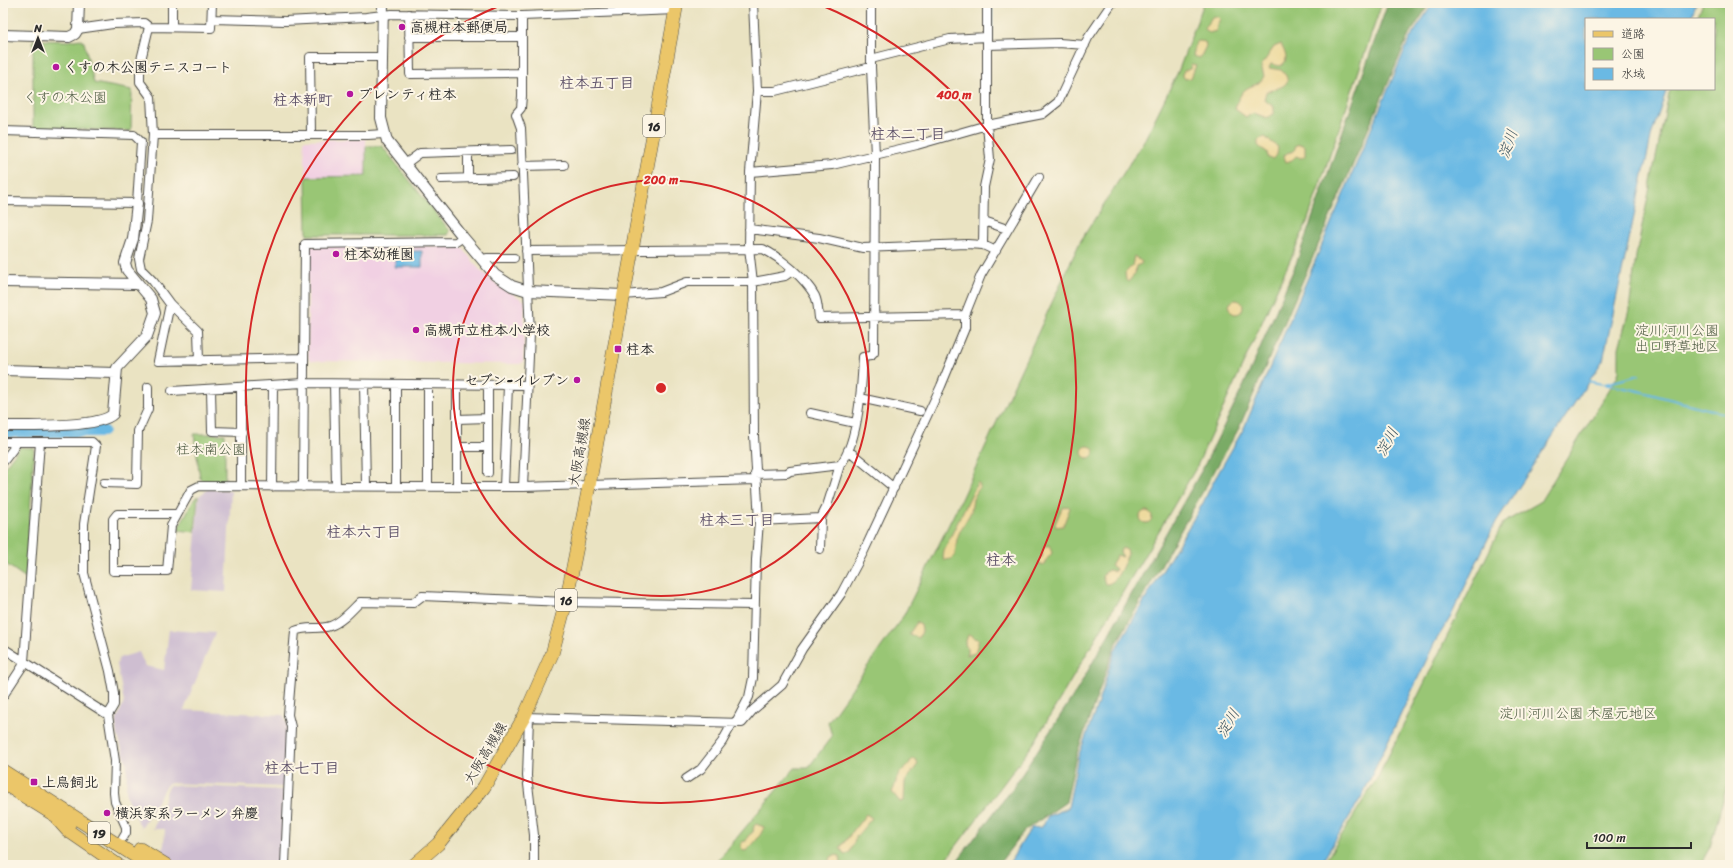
<svg xmlns="http://www.w3.org/2000/svg" width="1733" height="868" viewBox="0 0 1733 868" font-family="Sriracha,'Klee One',sans-serif">
<rect width="100%" height="100%" fill="#fcf5e5"/>
<filter id="ink" filterUnits="userSpaceOnUse"><feTurbulence type="fractalNoise" baseFrequency=".025" numOctaves="2"/><feDisplacementMap in="SourceGraphic" scale="8" xChannelSelector="R" yChannelSelector="G"/><feConvolveMatrix kernelMatrix="1 2 1 2 8 2 1 2 1" color-interpolation-filters="sRGB"/></filter>
<filter id="wash" filterUnits="userSpaceOnUse"><feTurbulence type="fractalNoise" baseFrequency=".012" numOctaves="4" result="noise"/><feDisplacementMap in="SourceGraphic" scale="16" xChannelSelector="R" yChannelSelector="G"/><feGaussianBlur stdDeviation="0.9" result="paint"/><feColorMatrix in="noise" values="0 0 0 0 0 0 0 0 0 0 0 0 0 0 0 0 0 1.4 0 .05"/><feComposite in="paint" operator="in"/></filter>
<g filter="url(#wash)">
<rect width="100%" height="100%" fill="#eae3c2"/>
<path fill="#f1d0e3" d="M366 139V176L306 177 304 140Z
M311 246H461L479 269 499 286 525 301 523 362 520 364 311 361 308 358V249Z"/>
<path fill="#cebed1" d="M208 489 231 490 226 592 191 590 199 496Z
M169 630 215 633 184 710 284 715 288 726 284 787 168 783 141 828 126 796 127 764 116 730 117 719 124 702 117 664 119 658 139 652 145 666 164 670Z
M169 785 284 790 282 865H178L160 854 164 845 165 829H153Z"/>
<path fill="#99c675" stroke="#627850" d="M1204 3H1382L1306 225 1196 468 1034 743 942 865H714L795 768H808L832 736 828 722 904 615 956 510 1080 242 1145 139 1178 72Z
M1703 3H1730V775L1710 847 1700 865H1323L1378 777 1503 523 1540 502 1617 377 1619 371V348L1629 310 1636 256 1669 93 1671 89H1714V19H1697Z
M80 39 84 42 94 83 132 90 131 131 33 128V40L68 41Z
M366 146H382L450 231 448 235H307L306 177 366 176Z
M194 434H225V481L204 482 200 478Z
M20 447 34 448 26 578 3 562V469Z
M198 496 195 532 177 530 195 498Z"/>
<path fill="#7aab66" stroke="#526b48" d="M1388 3H1430L1408 37 1239 428 1115 646 1076 756 1066 802 1024 831 998 865H954L1015 785 1077 690 1203 468 1244 385 1296 264Z"/>
<path fill="#eeda9e" stroke="#8c8264" d="M1213 16 1218 17 1220 19 1217 25 1216 31 1209 33 1204 28Z
M1200 41 1205 42 1206 46 1200 58 1193 56 1196 42Z
M1281 44C1285 53 1290 61 1280 66L1271 64 1269 68 1281 70C1298 86 1276 88 1266 92L1264 100 1274 107V113L1267 118 1254 113 1246 117 1235 109C1237 103 1240 93 1246 89 1253 84 1259 86 1264 76L1261 66 1274 47Z
M1191 64 1196 65 1191 78 1185 79 1182 74 1184 71 1190 69Z
M1265 137 1278 147 1277 155 1272 159 1268 158 1267 152C1262 148 1255 147 1259 139Z
M1300 144 1305 146V156L1301 158 1296 156 1292 160 1286 162 1284 156 1287 153 1294 151 1296 145Z
M1134 256 1142 262 1141 264 1136 266 1135 274 1128 282 1126 280 1125 273 1132 266Z
M1229 307a7 7 0 1 1 14 0a7 7 0 1 1-14 0Z
M1082 452a6 6 0 1 1 12 0a6 6 0 1 1-12 0Z
M977 483H979L980 486 973 499 971 512 960 531 957 539 955 556 951 559 945 560 943 558 944 550Z
M1068 506 1070 508 1063 526 1056 527 1055 524 1062 508Z
M1140 517a6 6 0 1 1 12 0a6 6 0 1 1-12 0Z
M1049 545 1052 553 1047 559 1045 565 1042 566 1038 560 1042 557 1043 548Z
M1122 548 1127 550 1128 554C1123 564 1117 585 1105 584L1102 576 1108 570 1115 571 1116 569 1111 565 1117 555 1123 557 1120 552Z
M917 622 921 624 922 631 919 638 909 634Z
M968 635H972L974 638 979 639 975 653 967 655V648L965 644Z
M916 759 918 764 905 782 904 801 900 802 892 792C896 786 895 780 899 774 903 769 908 767 911 760Z
M866 814 872 818 856 837 850 852 845 855 840 848Z
M756 824 764 827C762 834 751 848 745 851L742 850 741 846 742 842 746 841 748 836 753 832 754 826Z
M834 855 840 856 841 863 839 865H827L830 858Z"/>
<path fill="#6ab9e4" stroke="#4a7288" d="M1433 3H1696L1691 19H1586V89H1667L1652 133 1603 360 1496 522 1450 618 1435 642 1362 796 1322 862 1308 863 1307 865H1008L1031 828 1042 827 1048 816 1068 808 1078 757 1095 712 1115 650 1203 503 1212 484 1244 428 1409 40Z
M395 251H422V267H395Z"/>
<g fill="none" stroke-linecap="round" stroke-linejoin="round">
<path stroke="#6ab9e4" stroke-width="2" d="M992 3V41
M1587 381 1635 390 1730 415
M1605 384 1639 375"/>
<path stroke="#6ab9e4" stroke-width="12" d="M3 432 103 431"/>
</g>
</g>
<g filter="url(#ink)">
<g fill="none" stroke-linecap="round" stroke-linejoin="round">
<g stroke="#484742" stroke-width="10">
<path id="minor" d="M172 3V27
M409 14 410 74 521 73
M522 16V96L521 108 516 114 521 128 530 334 523 487
M212 19 285 21 366 17 392 14 522 16 676 10
M149 27 140 64V82L151 97 153 135 147 221 139 259 141 269 153 281 170 304 198 331 199 361
M78 29 113 24 144 23 149 27 211 28 212 3
M409 37H522
M987 45 1059 43 1085 45
M871 59 950 39 987 37
M757 91H775L871 67
M3 131 134 135 141 142 137 203 3 201
M311 134 310 57H382
M153 135H368L384 134
M468 152V178
M404 165 420 153 511 150
M522 166 564 165
M750 172 757 91 753 3
M441 179 513 177
M984 221 1007 229
M749 229 819 238 863 248 967 244 983 245 996 251
M983 245 984 187 990 159 987 125V3
M526 251 763 249C781 258 805 278 815 296 818 302 818 311 819 318L965 315
M482 260 487 258H514
M623 295 661 292 687 282H753L785 276 792 271
M170 304 158 361 304 358
M334 384 336 486
M364 384 366 486
M396 384V486
M211 390 212 431 242 432
M172 391 303 383 527 385
M860 398 920 411
M810 413 855 423
M457 419 488 418
M3 442H92L96 446 84 524V573L110 671 114 693V705L108 715 115 761 114 793 115 802 126 827V833L123 838
M457 447H488
M848 450 894 488
M3 462 13 449 14 442
M488 473V385
M755 474 787 473 790 471 840 465C858 443 862 385 863 357L871 356 874 353 875 155 871 67V3
M104 483 137 484 138 431 148 409V387
M241 486V388
M428 486V385
M457 486V385
M272 487 273 385
M303 487 305 244 456 242 463 237
M504 487 508 385
M177 514H117L113 519V571H167L171 526 191 490 199 486 523 487 756 480
M759 521 821 518
M820 549 821 518 827 506 840 465
M3 648 108 715
M3 696 22 667 24 662 40 442
M524 717 742 723 753 710 782 685 802 649 841 594 864 551 941 386 965 328V315L981 275 1039 177
M529 717 527 776 534 835V865
M686 779 701 769 722 742 732 724 737 720 749 697 753 678 756 560 759 521 754 436 753 282 749 248 750 172 832 165 917 145 987 125 1043 114 1058 102 1088 38 1112 3
M285 865 291 727 288 715 295 631C307 626 318 630 330 626 341 623 352 610 360 602L413 603 422 596 566 602 754 605"/>
</g>
<g stroke="#484742" stroke-width="12">
<path id="tertiary" d="M383 3 381 118 387 141 463 237 495 275 512 286 528 291 623 295
M3 35 69 37 75 34 78 29 79 3
M3 282 137 284
M3 370 116 373
M3 426C23 426 100 428 113 414L117 368 147 336 155 313 151 299 127 270 125 263 133 239 137 203"/>
</g>
<g stroke="#484742" stroke-width="14">
<path id="primary" d="M3 771 149 865
M3 783 69 824
M59 821 67 830 118 865
M140 849 166 865
M414 865 438 844 484 787 524 717 552 654 566 602 589 486 677 3"/>
</g>
<use href="#minor" stroke="#fff" stroke-width="8"/>
<use href="#tertiary" stroke="#fff" stroke-width="10"/>
<use href="#primary" stroke="#ebc669" stroke-width="13"/>
</g>
</g>
<g fill="none" stroke="#d62828" stroke-width="2">
<circle cx="661" cy="388" r="208"/>
<path d="M816 3A415 415 0 1 1 506 3"/>
</g>
<g fill="#b5179e" stroke="#fcf5e5" stroke-width="1.5">
<circle cx="402" cy="27" r="4"/>
<circle cx="56" cy="67" r="4"/>
<circle cx="350" cy="94" r="4"/>
<circle cx="336" cy="254" r="4"/>
<circle cx="416" cy="330" r="4"/>
<rect x="614" y="345" width="8" height="8" rx="2"/>
<circle cx="577" cy="380" r="4"/>
<rect x="30" y="778" width="8" height="8" rx="2"/>
<circle cx="107" cy="813" r="4"/>
</g>
<g text-anchor="middle" stroke-width="4" stroke-linejoin="round" paint-order="stroke">
<g fill="#fcf5e5" stroke="#6a6863" stroke-width="1">
<rect x="643" y="115" width="22" height="22" rx="3"/>
<rect x="555" y="589" width="22" height="22" rx="3"/>
<rect x="88" y="822" width="22" height="22" rx="3"/>
</g>
<g font-size="13" font-weight="bold" fill="#2b2b2b">
<text x="654" y="131">16</text>
<text x="566" y="605">16</text>
<text x="99" y="838">19</text>
</g>
<g font-size="14" font-weight="bold" fill="#2b2b2b" stroke="#fcf5e5" text-anchor="start">
<text x="410" y="32">高槻柱本郵便局</text>
<text x="64" y="72">くすの木公園テニスコート</text>
<text x="358" y="99">プレンティ柱本</text>
<text x="344" y="259">柱本幼稚園</text>
<text x="424" y="335">高槻市立柱本小学校</text>
<text x="626" y="354">柱本</text>
<text x="569" y="385" text-anchor="end">セブン-イレブン</text>
<text x="42" y="787">上鳥飼北</text>
<text x="115" y="818">横浜家系ラーメン 弁慶</text>
</g>
<g font-size="14" fill="#4c5a41" stroke="#fcf5e5">
<text x="65" y="102">くすの木公園</text>
<text x="1677" y="335">淀川河川公園<tspan x="1677" dy="16">出口野草地区</tspan></text>
<text x="211" y="454">柱本南公園</text>
<text x="1578" y="718">淀川河川公園 木屋元地区</text>
</g>
<g font-size="14" fill="#2b2b2b" stroke="#fcf5e5">
<text transform="translate(579 452) rotate(-80)" y="5">大阪高槻線</text>
<text transform="translate(485 753) rotate(-59)" y="5">大阪高槻線</text>
</g>
<g font-size="15" font-weight="bold" fill="#5f536a" stroke="#fcf5e5">
<text x="597" y="88">柱本五丁目</text>
<text x="303" y="105">柱本新町</text>
<text x="908" y="139">柱本二丁目</text>
<text x="737" y="525">柱本三丁目</text>
<text x="364" y="537">柱本六丁目</text>
<text x="1001" y="565">柱本</text>
<text x="302" y="773">柱本七丁目</text>
</g>
<g font-size="15" font-style="italic" fill="#3e5662" stroke="#fcf5e5">
<text transform="translate(1508 144) rotate(-71)" y="5">淀川</text>
<text transform="translate(1387 442) rotate(-62)" y="5">淀川</text>
<text transform="translate(1228 723) rotate(-59)" y="5">淀川</text>
</g>
</g>
<circle cx="661" cy="388" r="6" fill="#d62828" stroke="#fcf5e5" stroke-width="2"/>
<g font-size="12" text-anchor="middle" font-weight="bold" fill="#d62828" stroke="#fcf5e5" stroke-width="4" stroke-linejoin="round" paint-order="stroke">
<text x="954" y="99">400 m</text>
<text x="661" y="184">200 m</text>
</g>
<rect width="1733" height="868" fill="none" stroke="#fcf5e5" stroke-width="16"/>
<rect x="1585" y="18" width="130" height="72" fill="#fcf5e5" stroke="#a8a49b"/>
<rect x="1593" y="31" width="20" height="6" fill="#ebc669" stroke="#a8a49b"/>
<text x="1621" y="38" font-size="12" fill="#2b2b2b">道路</text>
<rect x="1593" y="48" width="20" height="12" fill="#99c675" stroke="#a8a49b"/>
<text x="1621" y="58" font-size="12" fill="#2b2b2b">公園</text>
<rect x="1593" y="68" width="20" height="12" fill="#6ab9e4" stroke="#a8a49b"/>
<text x="1621" y="78" font-size="12" fill="#2b2b2b">水域</text>
<g transform="translate(38 38)" stroke="#fcf5e5" stroke-width="3" paint-order="stroke">
<path d="M0-3L7 15L0 10L-7 15Z" fill="#2b2b2b"/>
<text y="-6" font-size="11" font-weight="bold" text-anchor="middle" fill="#2b2b2b">N</text>
</g>
<path d="M1587 842v6h104v-6" fill="none" stroke="#2b2b2b" stroke-width="2"/>
<text x="1593" y="842" font-size="12" fill="#2b2b2b" stroke="#fcf5e5" stroke-width="3" paint-order="stroke">100 m</text>
</svg>
